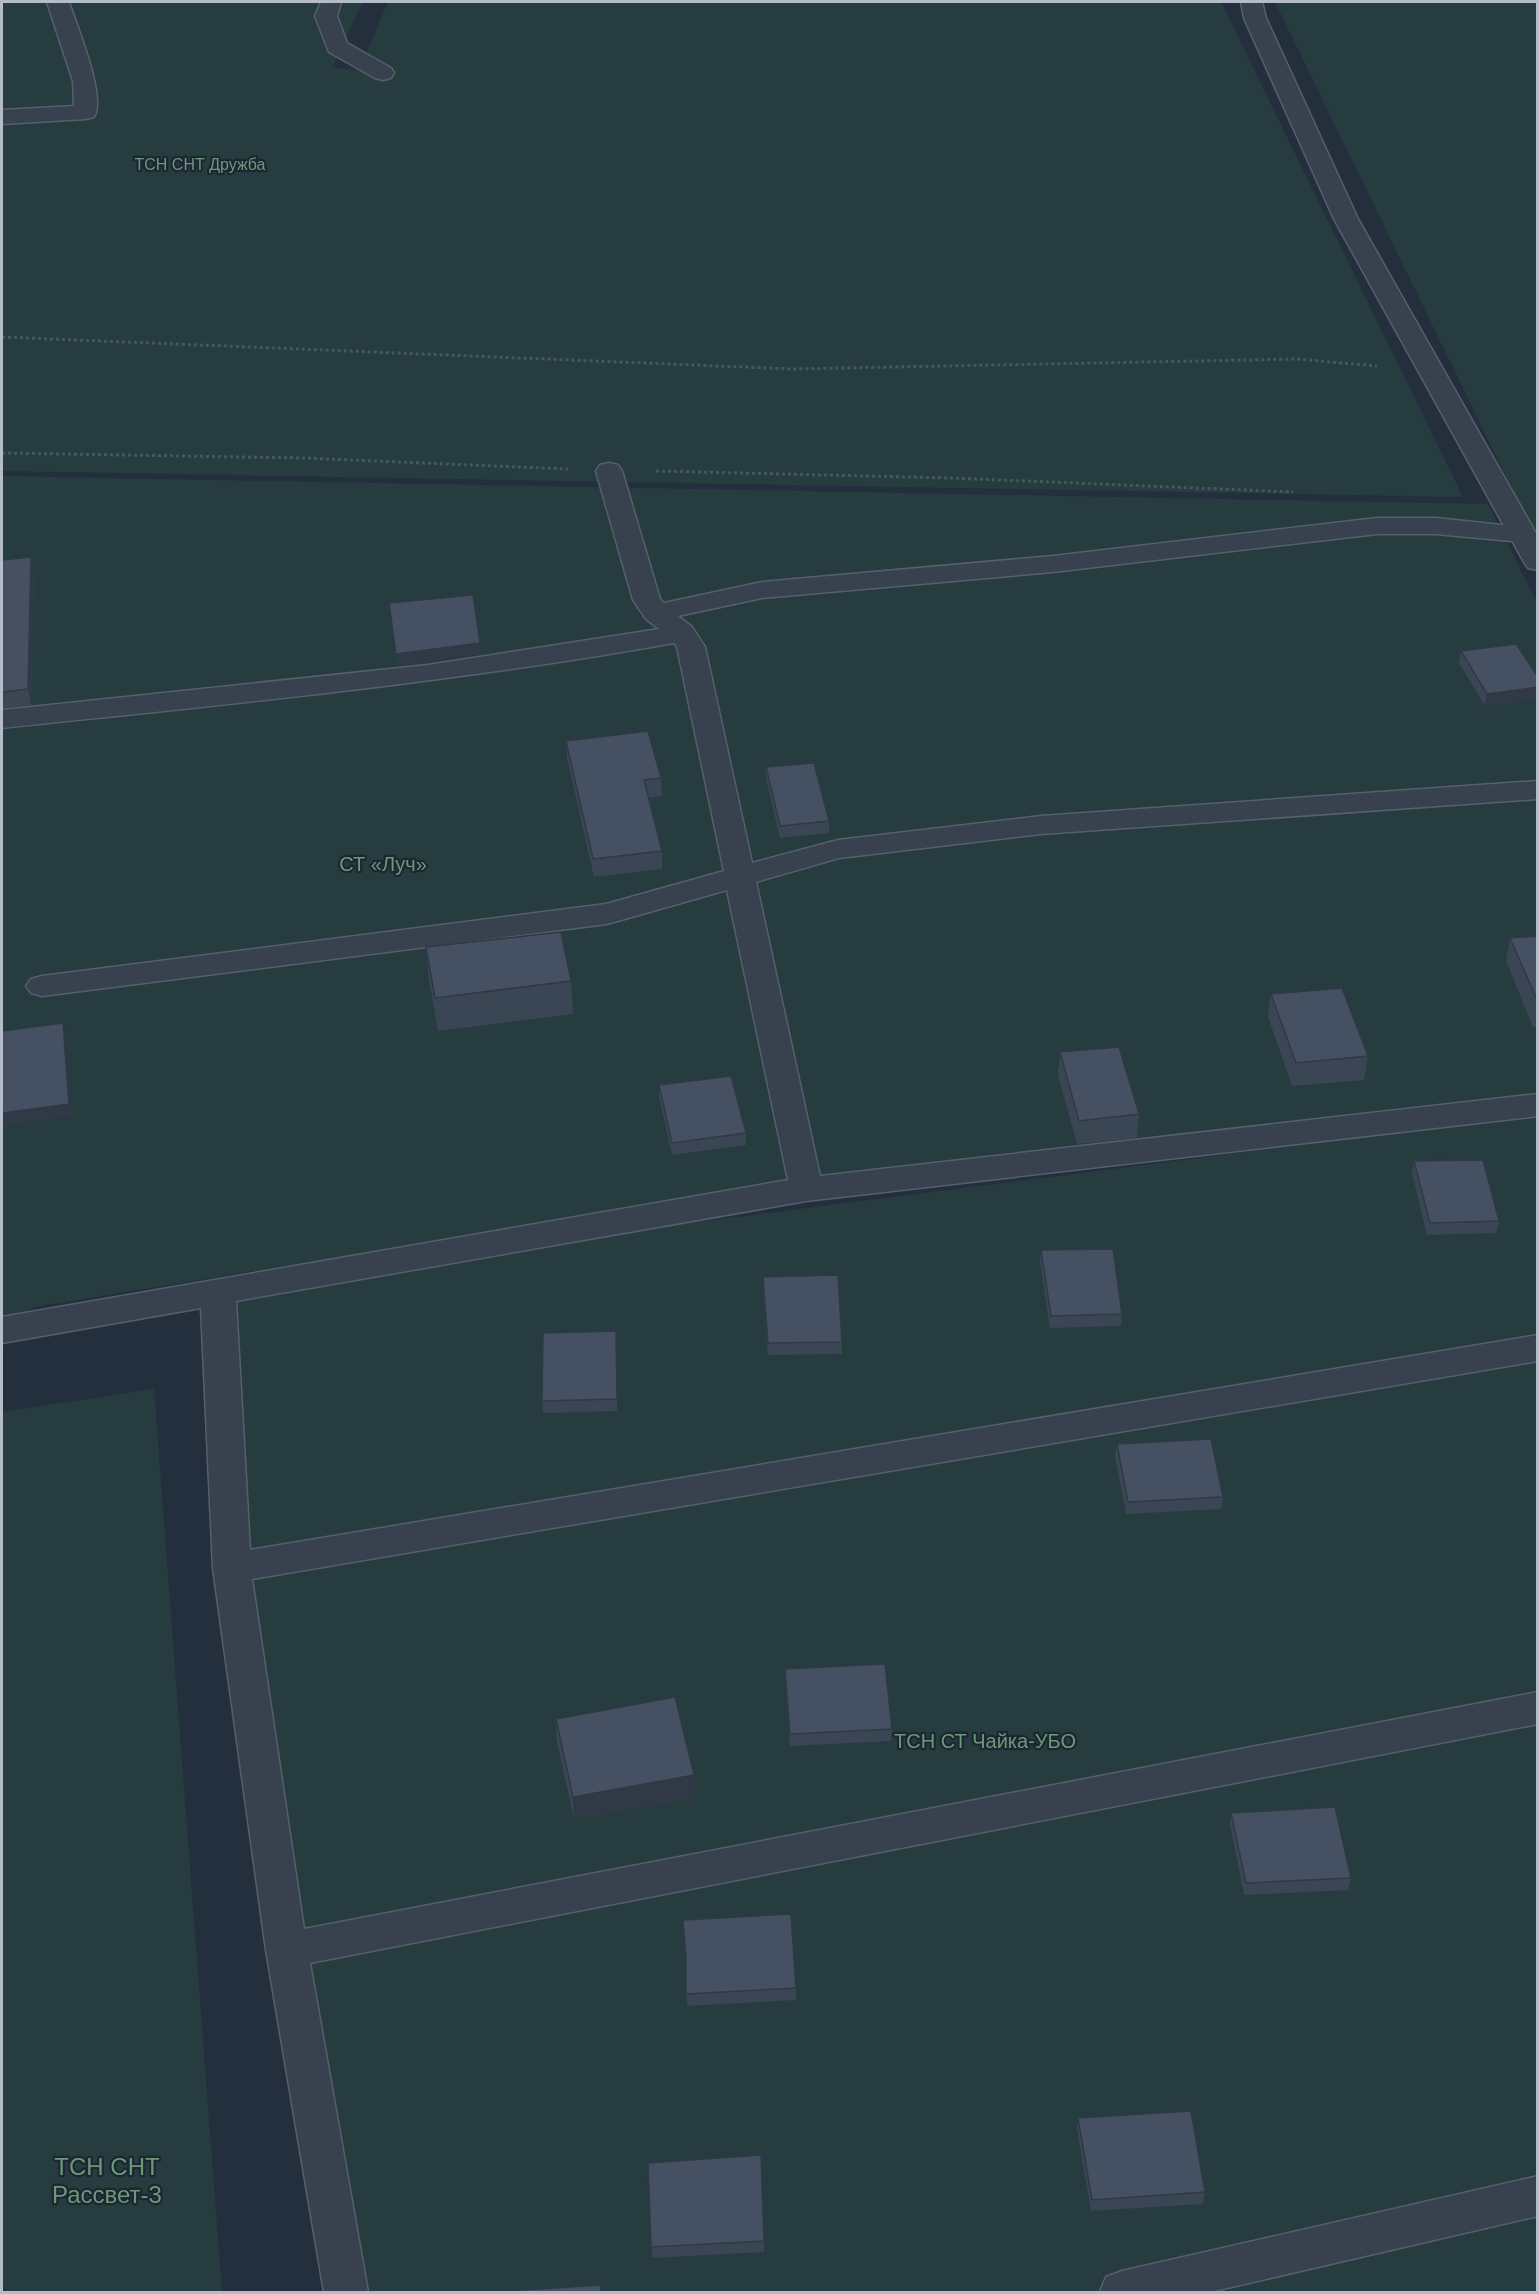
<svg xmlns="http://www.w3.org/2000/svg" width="1539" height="2294" viewBox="0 0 1539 2294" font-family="Helvetica,sans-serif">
<rect width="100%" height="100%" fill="#242f3e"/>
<path fill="#263c3f" d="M2 2H363L332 68 359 70 388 2H1221L1463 497 2 471Z
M1275 2H1537V540Z
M2 476 1488 504 1537 603V1094L475 1235 34 1307 2 1326Z
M1537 1115V2292H333L218 1283Z
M154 1389 222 2292H2V1412Z"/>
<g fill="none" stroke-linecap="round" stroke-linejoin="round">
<g stroke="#565f6c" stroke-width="3">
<path id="lane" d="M47 2H69C76 24 107 98 94 117L86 119 2 124V110L74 106 73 81Z
M321 2H341L337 16 347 43 391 68 394 73 391 78 383 80 375 78 329 52 315 16Z
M609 463 618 465 622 471 660 599 664 603 762 582 1053 556 1377 518H1436L1531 528 1535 534 1531 540 1522 542 1436 534H1377L1053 572 762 598 678 616 692 627 705 647 752 863 838 840 1041 816 1538 781V799L1041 834 839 858 756 882 820 1176 1538 1094V1116L806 1201 236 1301 250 1550 1538 1335V1361L252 1579 304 1929 1538 1692V1724L310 1963 368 2292H324L266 1950 213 1568 201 1308 2 1343V1317L788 1180 727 890 607 924 42 996 31 993 26 986 31 979 42 976 606 904 724 871 677 647 674 643C451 683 227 704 2 728V710L428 665 659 629 646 619 633 600 596 471 600 465Z"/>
</g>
<g stroke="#565f6c" stroke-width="3">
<path id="street" d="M1241 2H1262L1266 18 1358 219 1538 537V570L1528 568 1524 562 1334 219 1244 18Z
M1538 2176V2216L1210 2292H1100L1106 2277 1122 2271Z"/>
</g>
<path stroke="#44595c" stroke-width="3" stroke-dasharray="3 3" stroke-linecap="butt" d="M2 337 792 369 1297 359 1377 366
M2 453 302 458 568 469
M656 471 952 478 1293 492"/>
<use href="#lane" fill="#38414e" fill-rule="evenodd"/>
<use href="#street" fill="#38414e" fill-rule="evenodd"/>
</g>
<path fill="#3b4654" d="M2 560 34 573 31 705 2 708Z
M1461 651 1538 687V699L1485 706 1459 663Z
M566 741 661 778 662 796 648 798 662 851V869L594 877 567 758Z
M766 767 829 821V833L780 838 766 779Z
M1538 936V1027H1533L1506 961 1510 938Z
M426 947 571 981 573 1014 438 1031 429 980Z
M1271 994 1368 1056 1364 1080 1292 1086 1268 1017Z
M1060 1052 1139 1114 1137 1138 1077 1144 1058 1075Z
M659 1085 746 1133V1145L672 1155 659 1097Z
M1414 1161 1499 1221 1496 1233 1427 1235 1412 1173Z
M1041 1250 1122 1314 1121 1326 1050 1328 1040 1262Z
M763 1277 842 1342V1354L768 1355 763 1289Z
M617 1343V1411L543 1413 542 1401Z
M1117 1444 1223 1497 1221 1509 1126 1514 1115 1456Z
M785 1669 892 1729 891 1741 790 1746 785 1681Z
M556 1719 694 1798 574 1819 557 1742Z
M1231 1813 1351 1878 1348 1890 1244 1895 1230 1824Z
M683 1920 796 1988V2000L687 2006 686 1965Z
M1078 2118 1205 2192 1203 2204 1091 2211 1077 2129Z
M648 2163 764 2241V2252L652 2258Z"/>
<path fill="#303945" d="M31 557 34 573 31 705 28 689Z
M480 643 481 654 397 666 396 654Z
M1538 687V699L1485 706 1487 694Z
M63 1023 65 1035 72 1116 2 1126V1113Z
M694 1775V1798L574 1819 573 1797Z"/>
<path fill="#455162" stroke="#303945" stroke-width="1.5" d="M31 557 28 689 2 692V560Z
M473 595 480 643 396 654 389 603Z
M1516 644 1538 677V687L1487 694 1461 651Z
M648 731 661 778 644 780 662 851 593 859 566 741Z
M814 763 829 821 780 826 766 767Z
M561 932 571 981 435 998 426 947Z
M1538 936V1002L1510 938Z
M1342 988 1368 1056 1296 1063 1271 994Z
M63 1023 69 1104 2 1113V1031Z
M1119 1047 1139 1114 1079 1121 1060 1052Z
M731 1076 746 1133 672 1143 659 1085Z
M1483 1160 1499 1221 1430 1223 1414 1161Z
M1113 1249 1122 1314 1051 1316 1041 1250Z
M838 1275 842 1342 768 1343 763 1277Z
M616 1331 617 1399 542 1401 543 1333Z
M1211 1439 1223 1497 1128 1502 1117 1444Z
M885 1664 892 1729 790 1734 785 1669Z
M675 1697 694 1775 573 1797 556 1719Z
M1335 1807 1351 1878 1246 1883 1231 1813Z
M791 1914 796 1988 686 1994V1958L683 1920Z
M1191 2111 1205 2192 1092 2200 1078 2118Z
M761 2155 764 2241 651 2247 648 2163Z
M601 2285V2292H494Z"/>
<g text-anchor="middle" stroke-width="4.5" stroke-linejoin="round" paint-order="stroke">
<g font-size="16" fill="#6b9a76" stroke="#1d2633">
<text x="200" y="170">ТСН СНТ Дружба</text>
</g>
<g font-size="20" fill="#6b9a76" stroke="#1d2633">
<text x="383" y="871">СТ «Луч»</text>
<text x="985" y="1748">ТСН СТ Чайка-УБО</text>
</g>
<g font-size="24" fill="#6b9a76" stroke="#1d2633">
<text x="107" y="2175">ТСН СНТ<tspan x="107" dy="28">Рассвет-3</tspan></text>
</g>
</g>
<rect width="1539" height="2294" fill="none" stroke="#b4bcc9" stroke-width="6"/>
</svg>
